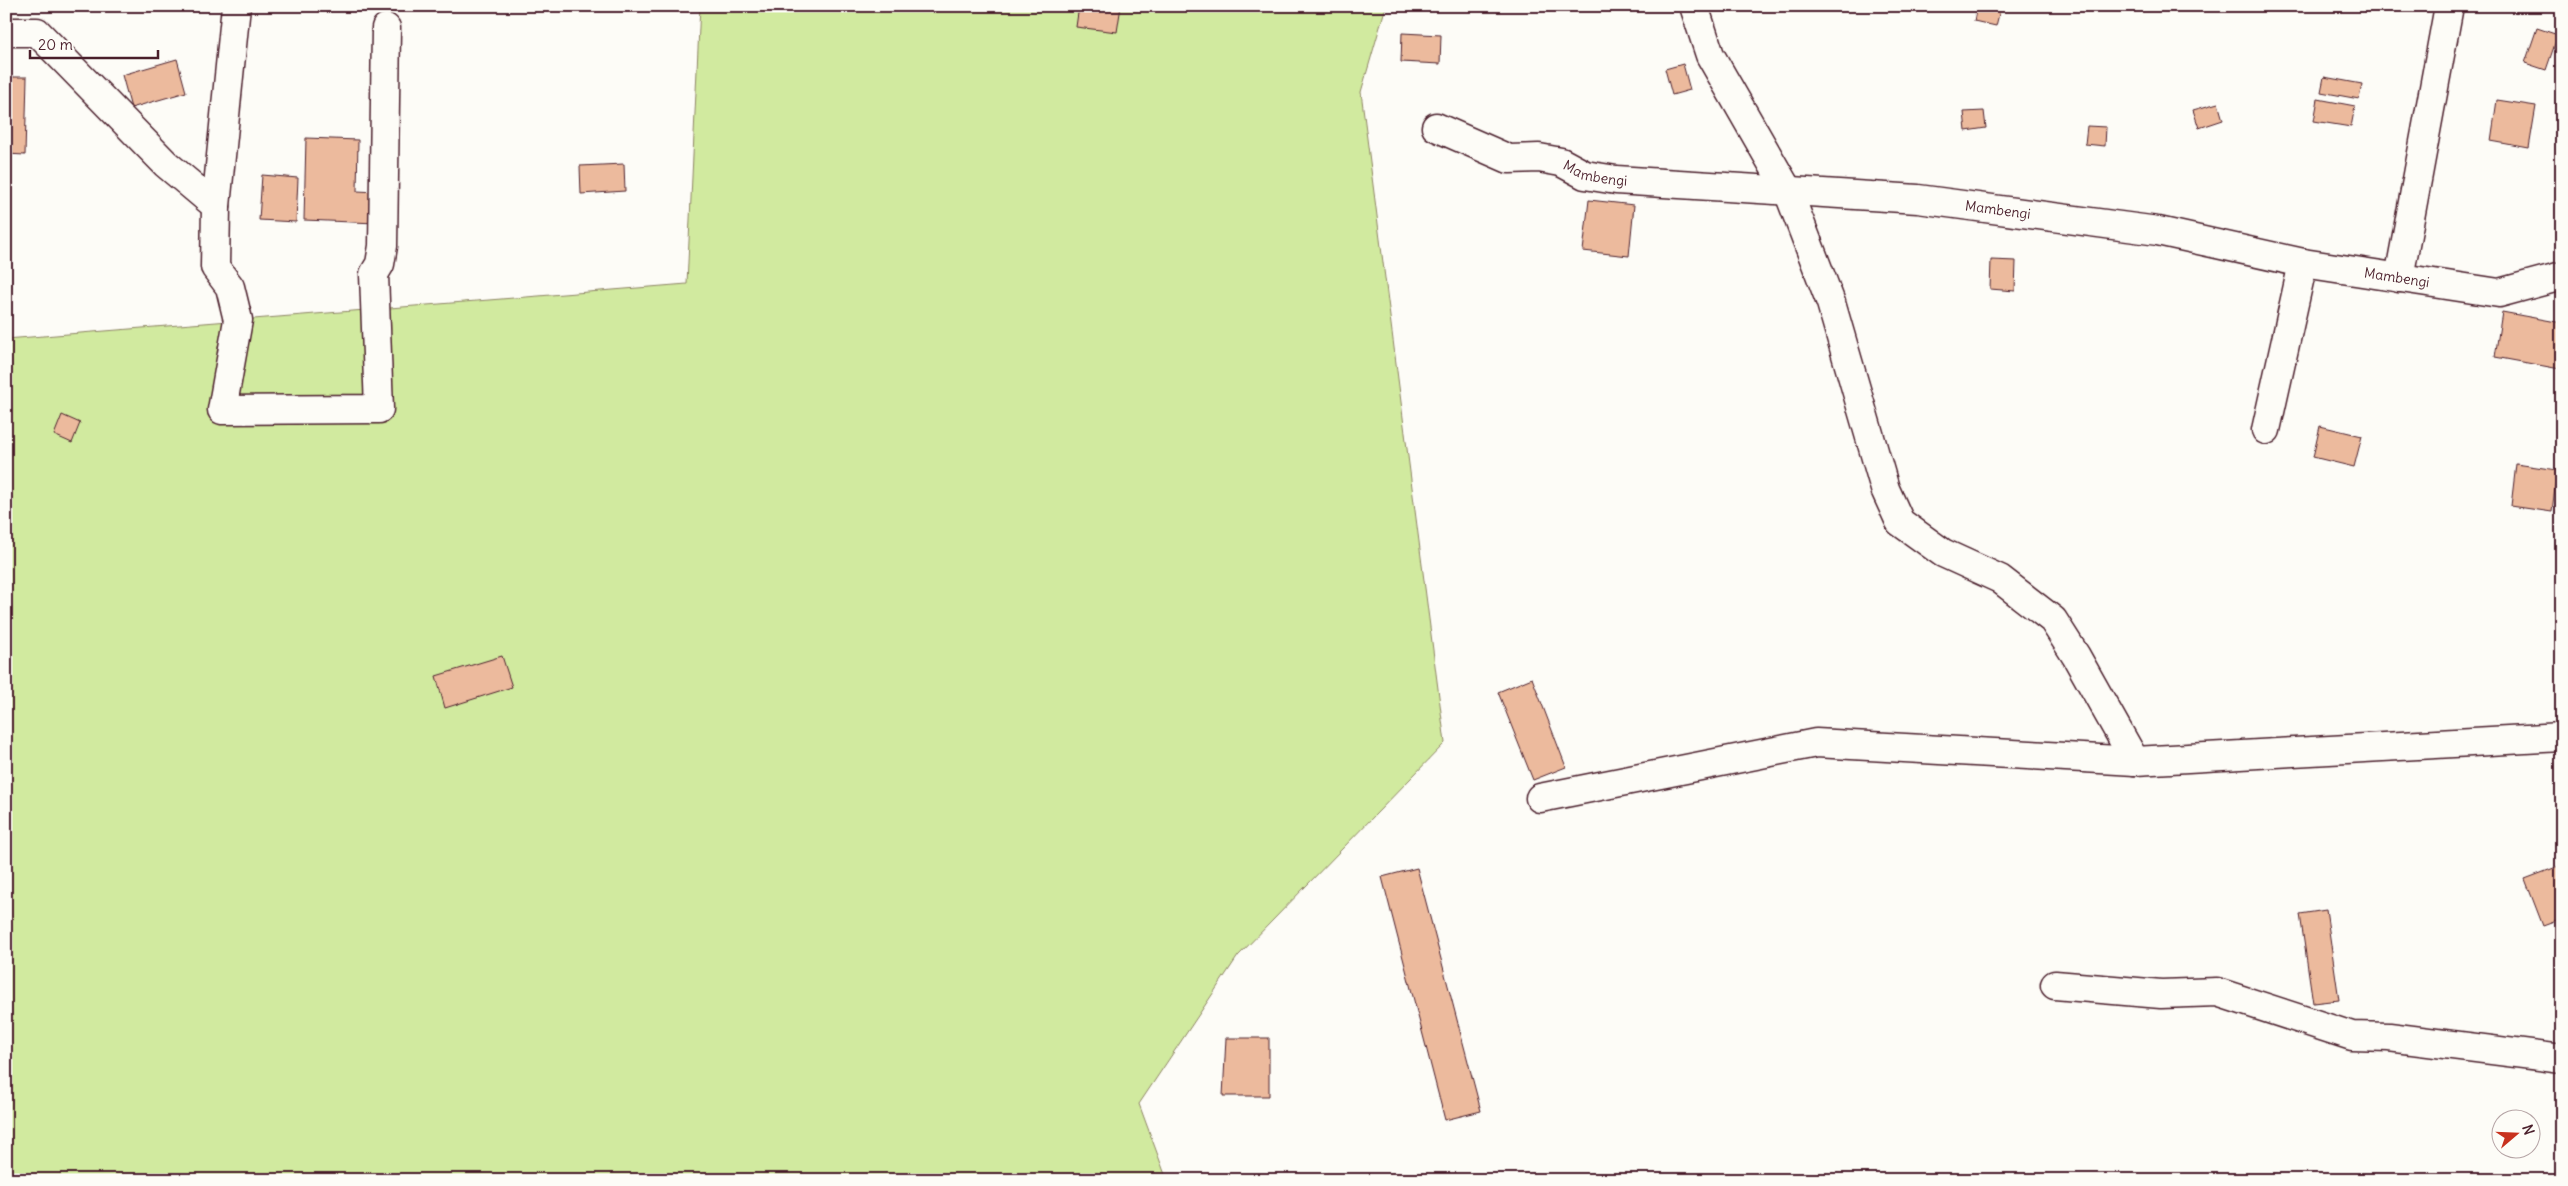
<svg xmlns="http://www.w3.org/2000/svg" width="2568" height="1186" viewBox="0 0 2568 1186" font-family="Delius,sans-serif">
<rect width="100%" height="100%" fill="#fdfcf7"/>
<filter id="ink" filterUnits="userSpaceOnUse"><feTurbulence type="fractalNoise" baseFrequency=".02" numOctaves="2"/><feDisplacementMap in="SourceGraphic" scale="10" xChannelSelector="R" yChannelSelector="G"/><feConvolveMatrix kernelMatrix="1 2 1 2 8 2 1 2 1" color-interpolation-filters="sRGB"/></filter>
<g filter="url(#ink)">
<path fill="#d1ea9f" stroke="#8e8465" d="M700 6H1386L1361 92 1445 743 1238 956 1139 1104 1167 1180H6V339L687 284Z"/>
<path fill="#ecba9d" stroke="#4a1f2b" d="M1079 6H1121L1117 32 1076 27Z
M1977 6H2001L1996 26 1974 21Z
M2537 28 2558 35 2546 70 2525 63Z
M1402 33 1441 35 1440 64 1401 62Z
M177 59 186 92 131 108 122 75Z
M1683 64 1690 90 1672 95 1665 69Z
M6 77H27L25 155 6 154Z
M2324 77 2362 84 2359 99 2321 92Z
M2318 99 2355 106 2351 127 2314 121Z
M2497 100 2536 106 2529 148 2491 141Z
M2218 103 2223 120 2199 128 2193 110Z
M1984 111 1986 128 1966 131 1964 112Z
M2087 126 2106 127 2105 146 2085 144Z
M306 138 358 140 357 191 377 192 376 223 304 220Z
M624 164 625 191 581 194 580 166Z
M262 175 298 178 296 222 259 220Z
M1589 200 1634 205 1629 256 1583 251Z
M1991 260 2016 261 2015 291 1990 289Z
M2502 312 2562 323 2560 369 2495 357Z
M62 415 80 423 72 443 54 435Z
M2320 426 2362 436 2354 467 2313 457Z
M2516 464 2557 470 2552 512 2511 506Z
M502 656 512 687 445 708 436 676Z
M1532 678 1566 767 1533 780 1498 692Z
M2562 865V919L2543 926 2525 879Z
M1417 868 1481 1111 1445 1120 1382 877Z
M2326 910 2339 1000 2313 1003 2300 914Z
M1226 1038H1269V1096H1223Z"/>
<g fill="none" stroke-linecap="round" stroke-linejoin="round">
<g stroke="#4a1f2b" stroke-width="31">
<g id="minor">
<path d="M236 6 216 206 215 267 230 287 238 320 222 410 379 409 374 274 380 264 383 246 386 28"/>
<path d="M1694 6 1710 55 1788 191 1831 303 1885 489 1900 522 1943 553 2000 579 2053 620 2076 656 2135 761"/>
<path d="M6 32H37L166 164 216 206"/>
<path id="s1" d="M1436 127 1509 159 1539 158 1561 162 1585 175 1616 180 1918 199 2158 231 2303 263 2499 293 2562 276"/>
<path d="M2399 278 2449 6"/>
<path d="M2266 430 2303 263"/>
<path d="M1540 798 1816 743 2135 761 2562 737"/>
<path d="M2055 985 2161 994 2217 992 2352 1036 2389 1037 2562 1059"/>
</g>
</g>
<use href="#minor" stroke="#fdfcf7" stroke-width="28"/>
</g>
</g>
<g text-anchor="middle" stroke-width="4" stroke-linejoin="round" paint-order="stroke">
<g font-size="14" fill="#4a1f2b" stroke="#fdfcf7">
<text dy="5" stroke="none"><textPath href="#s1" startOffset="169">Mambengi</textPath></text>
<text dy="5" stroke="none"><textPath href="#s1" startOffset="574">Mambengi</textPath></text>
<text dy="5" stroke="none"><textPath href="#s1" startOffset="979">Mambengi</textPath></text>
</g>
</g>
<rect width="2568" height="1186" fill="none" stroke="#fdfcf7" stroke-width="25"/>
<rect x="12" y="12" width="2543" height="1161" fill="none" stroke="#4a1f2b" stroke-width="2" filter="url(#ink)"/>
<g transform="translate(2516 1134) rotate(71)"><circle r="24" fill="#fdfcf7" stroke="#b5a4a5"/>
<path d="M0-4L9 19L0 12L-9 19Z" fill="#c8321e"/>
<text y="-8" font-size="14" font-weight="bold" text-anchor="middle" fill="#4a1f2b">N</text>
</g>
<path d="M30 50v8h128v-8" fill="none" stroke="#4a1f2b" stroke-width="2.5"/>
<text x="38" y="50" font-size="15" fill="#4a1f2b" stroke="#fdfcf7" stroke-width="4" paint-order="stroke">20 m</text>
</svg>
